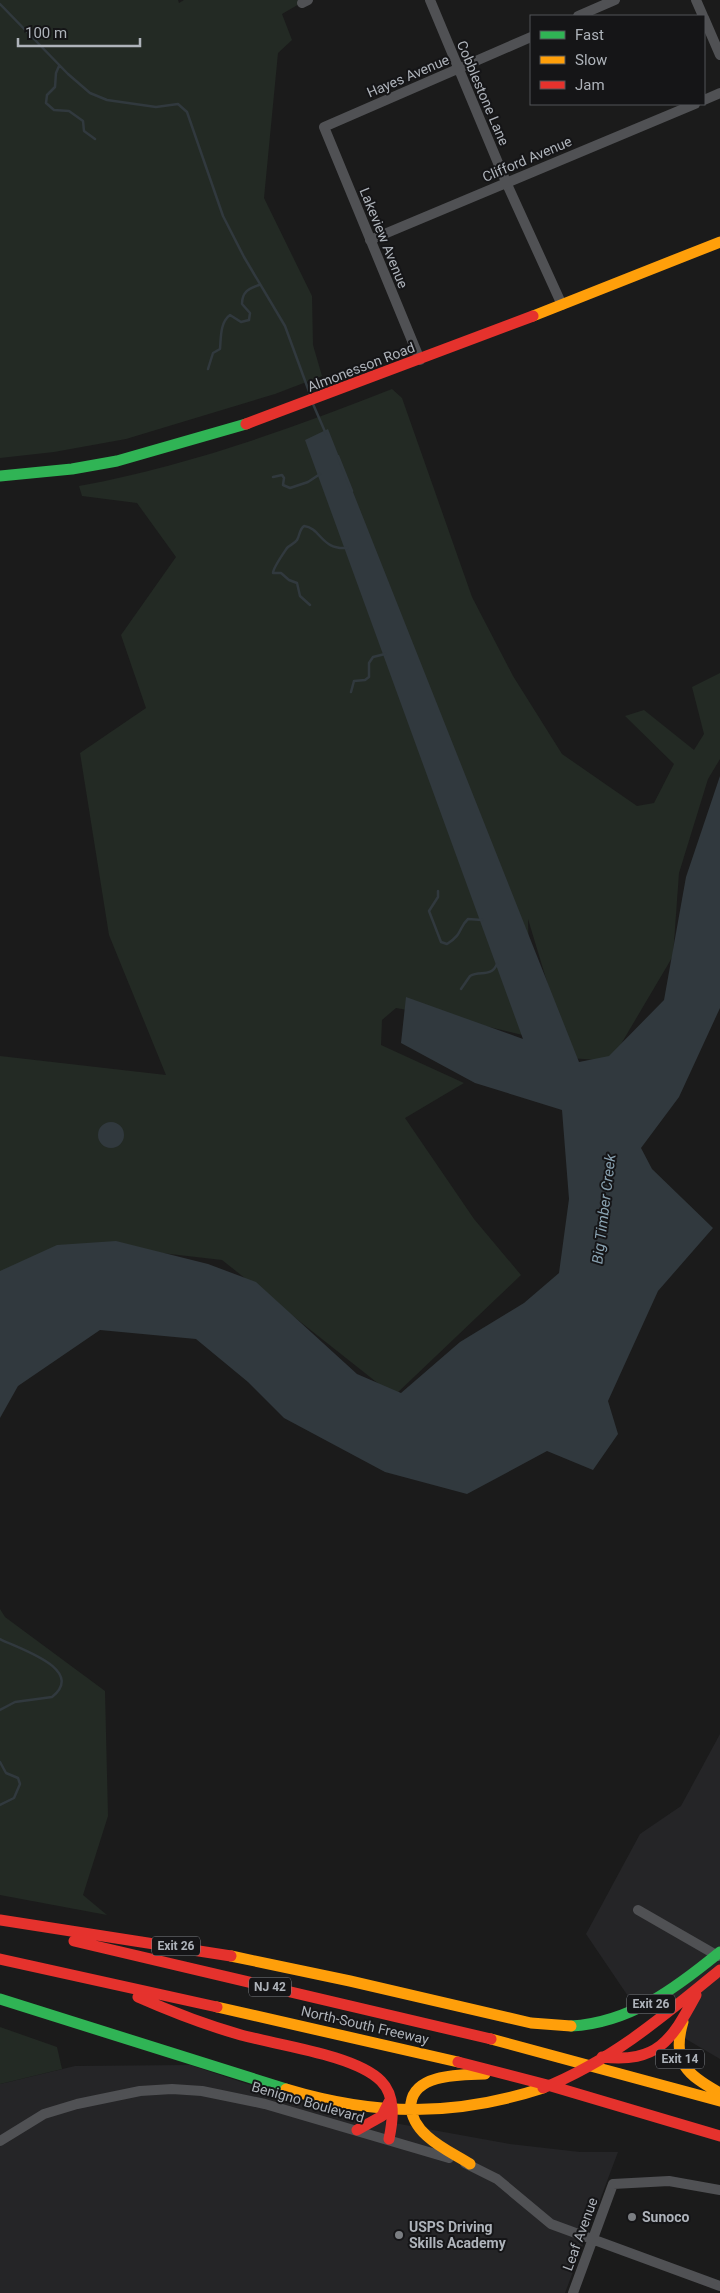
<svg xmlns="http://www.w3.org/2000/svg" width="720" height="2293" viewBox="0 0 720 2293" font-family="Roboto,sans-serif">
<rect width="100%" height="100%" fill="#1b1b1b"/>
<path fill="#252527" d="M720 1734V2059L674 2032 693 1998 632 2002 586 1934 640 1834 681 1806Z
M190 2065 314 2106 361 2117 510 2144 580 2152H618L565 2293H0V2084L75 2066Z"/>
<path fill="#232a24" d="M0 0H178L179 3 184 0H306L282 14 292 40 278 53 264 198 312 296 313 345 322 376 275 394 126 439 54 452 0 458Z
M392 389 402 398 472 597 513 676 562 754 637 806 654 803 674 764 625 716 644 710 694 750 704 734 692 687 720 673V759L708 779 679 873 673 956 611 1061 570 1058 528 919 531 1037 452 1018 396 1008 382 1020 381 1045 464 1083 405 1118 474 1219 521 1275 394 1396 222 1260 92 1245 0 1278V1056L166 1075 109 935 80 753 146 708 121 635 176 557 137 503 82 496 79 486C187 466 291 429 392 389Z
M0 1609 5 1617 105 1691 108 1816 83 1895 107 1915 0 1895Z
M0 2027 57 2047 62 2069 0 2084Z"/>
<path fill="#31393e" d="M328 429 579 1062 609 1056 664 1000 686 877 720 776V1008L679 1097 641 1148 652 1169 713 1228 658 1291 608 1401 618 1434 593 1470 547 1451 467 1494 385 1472 284 1418 248 1382 196 1339 100 1330 18 1386 0 1418V1271L57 1245 116 1241 208 1264 256 1282 357 1374 401 1393 460 1342 524 1303 559 1273 569 1199 562 1110 475 1083 401 1043 406 997 523 1039 305 440Z
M98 1135a13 13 0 1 1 26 0a13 13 0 1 1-26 0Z"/>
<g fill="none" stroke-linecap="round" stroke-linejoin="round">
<path stroke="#31393e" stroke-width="2.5" d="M0 4 68 74 90 93 107 100 156 107 178 104 187 112 223 216 244 257 285 326 311 397
M59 66 56 73 55 87 47 95 46 103 54 110 69 111 83 121 84 131 95 139
M208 369 213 353 220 349C221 338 220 322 230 315L241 322 249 320 250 313 242 304C242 291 249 289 259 285
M313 404 326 434
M338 456 352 491
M273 477 282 475 284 478 283 485 290 488 308 482 320 474
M310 605 300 596 297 583 289 580 281 573H273C273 568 283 554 287 548 290 545 294 544 297 540 300 535 299 530 304 526 321 528 321 550 347 548
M351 692 354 681 365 680 369 677V663L373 657 385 654
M438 891V897L429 911 441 942 447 944C464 933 458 928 468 919L482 920
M461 989 470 976C480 970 491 978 497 964
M0 1639C17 1648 87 1669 52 1697L15 1702 0 1710
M0 1762 6 1773 18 1778 20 1784 14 1798 0 1805"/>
<path stroke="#505154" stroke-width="10" d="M430 0 506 182 562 305
M696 0 703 16
M302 3 308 0
M578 16 615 0
M704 18 720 55
M704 100 720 93
M370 240 695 104
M420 360 324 127 531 37
M638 1910 718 1956
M0 2141 44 2114 77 2104 140 2091 172 2089 202 2091 265 2104 449 2158
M465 2163 497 2179 551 2224 720 2286
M573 2293 613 2184 669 2181 720 2190"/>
<path stroke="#30b455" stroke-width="11" d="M0 476 72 469 117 461 246 424
M0 1999 286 2089
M571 2026C630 2023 676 1988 720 1952"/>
<path stroke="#ff9f0a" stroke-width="11" d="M533 316 720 242
M231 1956 350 1981 531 2023 571 2026
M217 2007 458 2062
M683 2022C671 2062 687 2075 720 2093
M491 2039 720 2101
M286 2089C376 2116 454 2117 543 2088
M470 2164C456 2155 440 2148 427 2136 418 2128 410 2116 411 2103 415 2073 463 2075 485 2074"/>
<path stroke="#e5322d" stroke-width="11" d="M246 424 533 316
M0 1920 231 1956
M74 1941 491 2039
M0 1959 217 2007
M138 1997C172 2012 206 2025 241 2035 277 2045 356 2055 381 2081 396 2096 393 2120 389 2139
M602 2057C658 2063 671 2041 696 1995
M458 2062 551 2086 720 2136
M543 2088C611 2061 664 2016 720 1970
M357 2130 382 2116 389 2102"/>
</g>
<g fill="#7b7e82" stroke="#151517" stroke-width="2">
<circle cx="632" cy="2217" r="5"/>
<circle cx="399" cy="2235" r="5"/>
</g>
<g text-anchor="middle" stroke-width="4" stroke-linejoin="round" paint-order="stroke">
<g fill="#151517" stroke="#808489" stroke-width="1">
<rect x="152" y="1936.5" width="48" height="19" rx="4"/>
<rect x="249" y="1977.5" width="42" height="19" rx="4"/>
<rect x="627" y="1994.5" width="48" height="19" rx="4"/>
<rect x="656" y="2049.5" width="48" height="19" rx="4"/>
</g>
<g font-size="12" font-weight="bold" fill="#aeb3ba">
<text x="176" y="1950">Exit 26</text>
<text x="270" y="1991">NJ 42</text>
<text x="651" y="2008">Exit 26</text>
<text x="680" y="2063">Exit 14</text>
</g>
<g font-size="14" fill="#aeb3ba" stroke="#151517">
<text transform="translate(408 76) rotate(-23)" y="5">Hayes Avenue</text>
<text transform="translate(483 93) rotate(67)" y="5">Cobblestone Lane</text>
<text transform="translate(527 159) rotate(-23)" y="5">Clifford Avenue</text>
<text transform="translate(384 238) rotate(68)" y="5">Lakeview Avenue</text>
<text transform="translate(361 367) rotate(-21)" y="5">Almonesson Road</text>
<text transform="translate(365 2025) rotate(13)" y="5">North-South Freeway</text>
<text transform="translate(308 2102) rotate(16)" y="5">Benigno Boulevard</text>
<text transform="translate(580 2234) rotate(-70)" y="5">Leaf Avenue</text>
</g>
<g font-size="14" font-weight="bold" fill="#aeb3ba" stroke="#151517" text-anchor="start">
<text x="642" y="2222">Sunoco</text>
<text x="409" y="2232">USPS Driving<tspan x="409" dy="16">Skills Academy</tspan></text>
</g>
<g font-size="15" font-style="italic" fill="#89a2b1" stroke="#151517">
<text transform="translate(604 1209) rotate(-83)" y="5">Big Timber Creek</text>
</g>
</g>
<rect x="530" y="15" width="175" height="90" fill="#151517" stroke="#525458"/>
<rect x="540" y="31" width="25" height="8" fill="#30b455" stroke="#525458"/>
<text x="575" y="40" font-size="15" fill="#aeb3ba">Fast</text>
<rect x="540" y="56" width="25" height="8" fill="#ff9f0a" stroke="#525458"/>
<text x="575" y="65" font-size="15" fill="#aeb3ba">Slow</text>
<rect x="540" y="81" width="25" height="8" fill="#e5322d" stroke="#525458"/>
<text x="575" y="90" font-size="15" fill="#aeb3ba">Jam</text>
<path d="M18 38v8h122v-8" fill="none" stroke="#aeb3ba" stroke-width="2.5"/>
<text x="25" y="38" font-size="15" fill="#aeb3ba" stroke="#151517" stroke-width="4" paint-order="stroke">100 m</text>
</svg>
